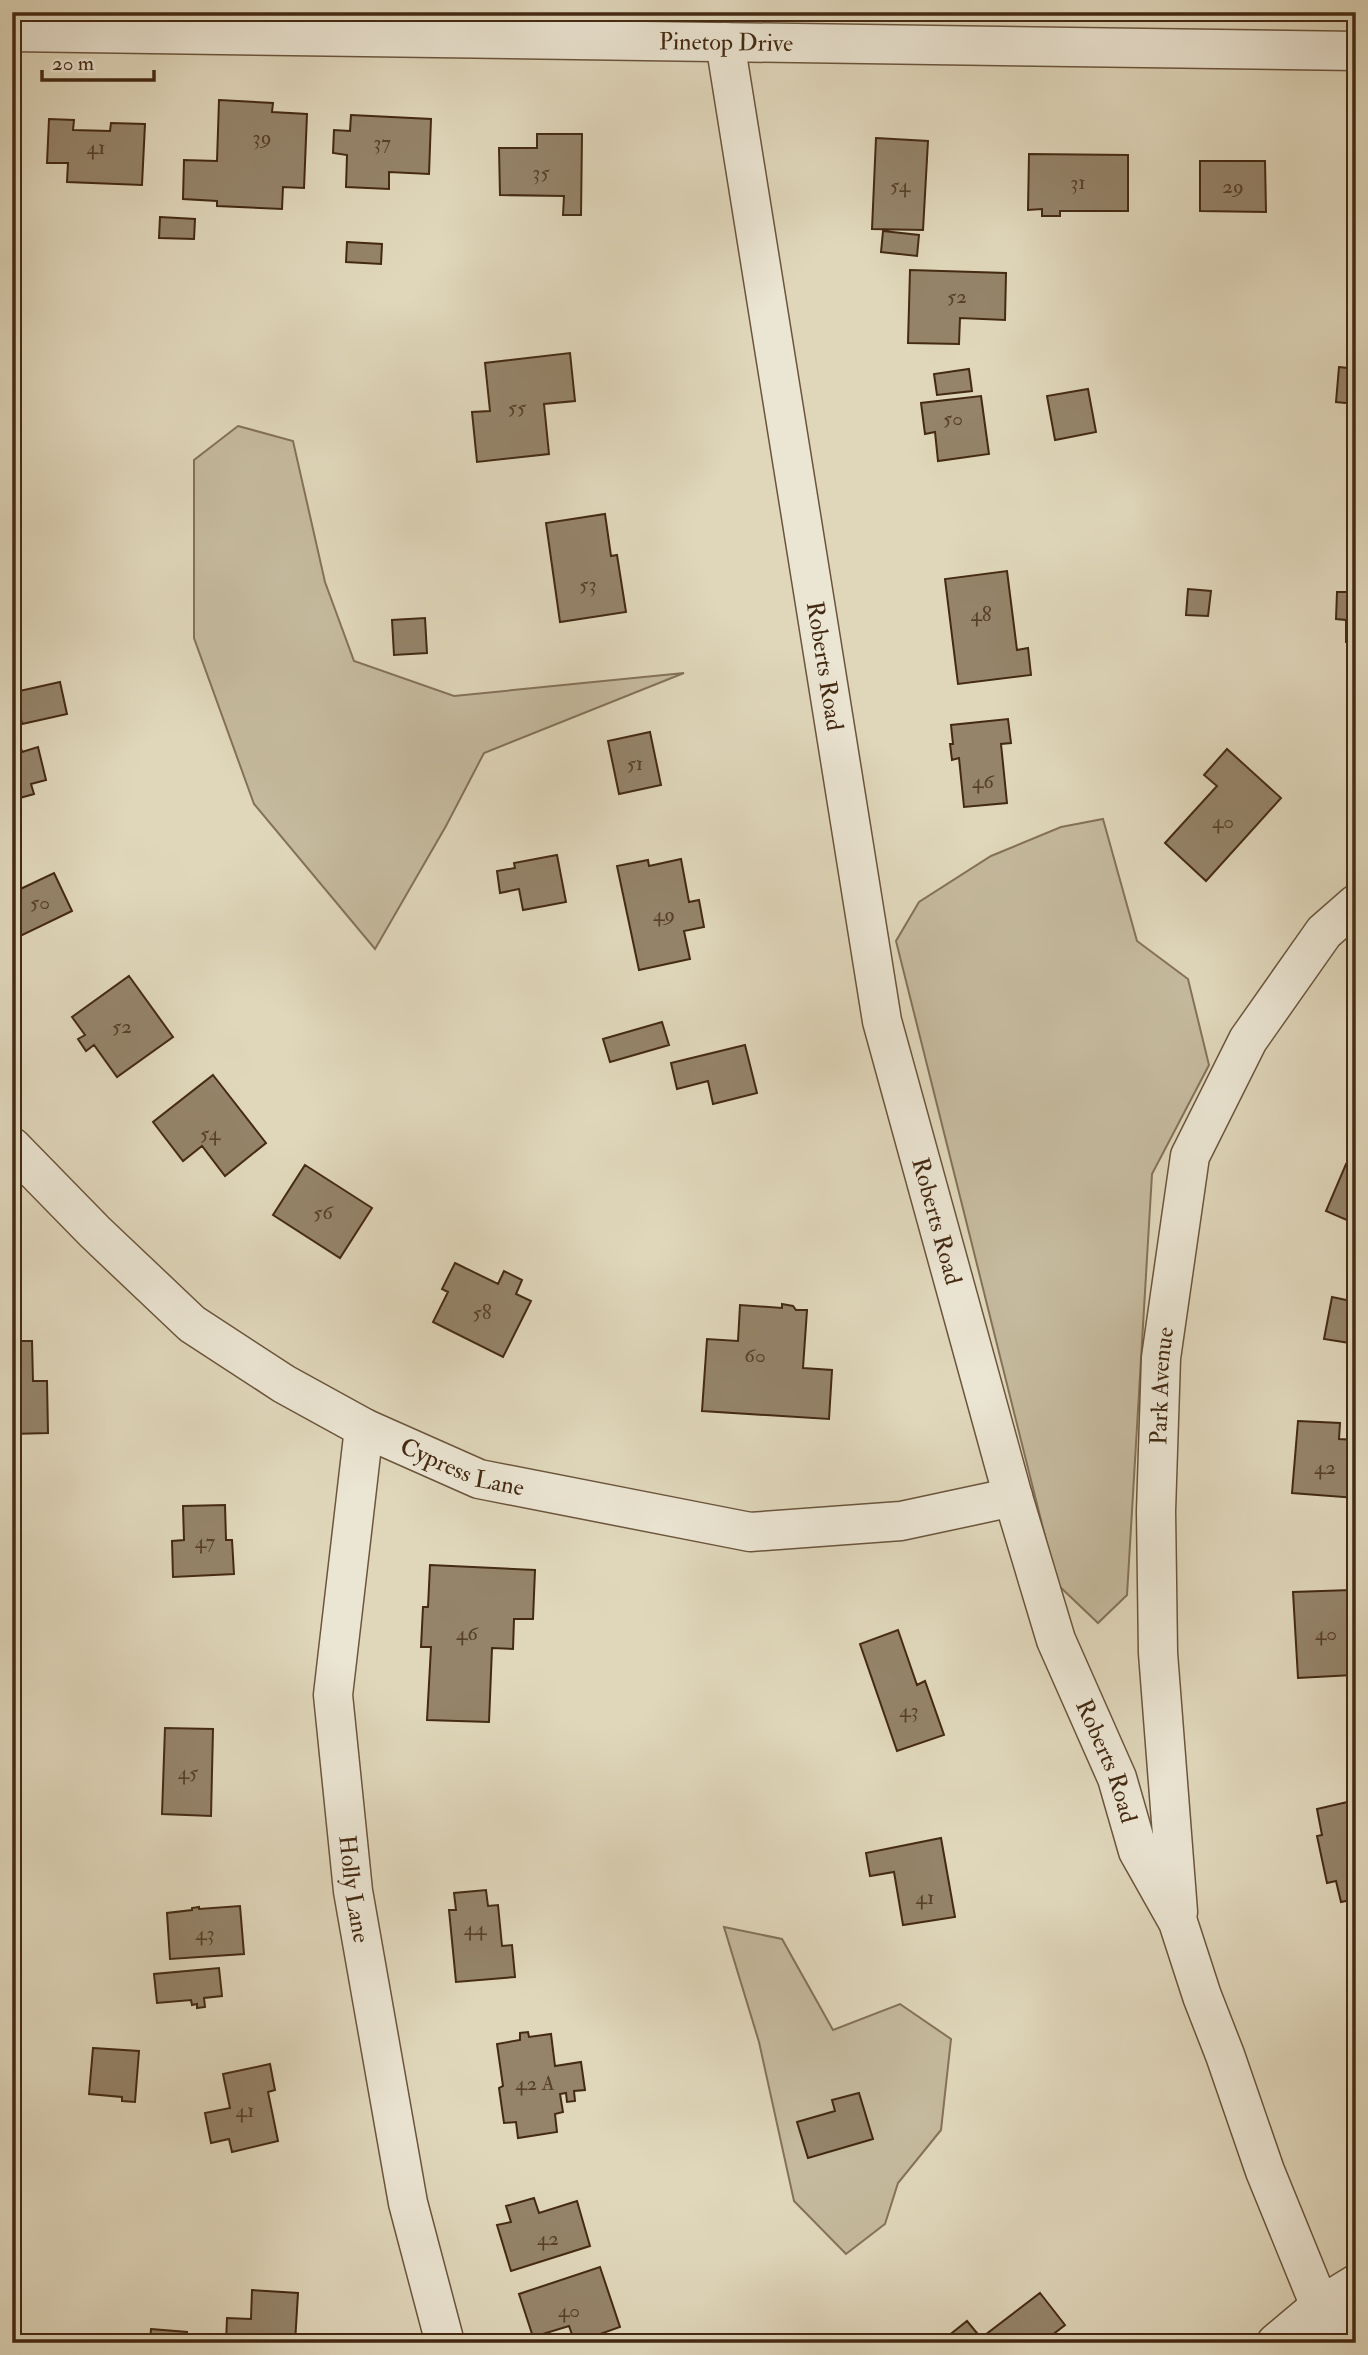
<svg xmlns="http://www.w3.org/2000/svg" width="1368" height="2355" viewBox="0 0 1368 2355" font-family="'IM FELL Double Pica',serif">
<rect width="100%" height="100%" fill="#e0d7bb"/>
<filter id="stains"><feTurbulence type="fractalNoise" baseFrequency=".00286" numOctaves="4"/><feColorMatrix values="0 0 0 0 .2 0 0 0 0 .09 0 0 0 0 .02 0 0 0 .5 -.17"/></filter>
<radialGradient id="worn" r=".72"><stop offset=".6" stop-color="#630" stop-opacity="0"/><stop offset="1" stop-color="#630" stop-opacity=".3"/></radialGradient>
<path fill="#c5ba9e" stroke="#847258" stroke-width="2" d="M238 426 293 441 325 582 354 661 454 696 684 673 484 753 446 826 375 949 254 804 194 638V460Z
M1103 819 1137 941 1188 979 1209 1065 1152 1174 1127 1595 1098 1623 1057 1584 896 941 919 902 991 856 1061 827Z
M724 1927 782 1939 833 2030 900 2004 951 2039 941 2130 898 2183 885 2224 846 2254 794 2201 759 2042Z"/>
<path fill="#95846a" stroke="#442a12" stroke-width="2" d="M219 100 273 103 272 112 307 114 304 188 283 187 282 209 217 206V201L183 199 184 160 217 161Z
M351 115 431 119 429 174 389 172V189L346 187 347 155 333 153 334 130 350 131Z
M49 119 74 120 73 130 110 131 111 123 145 124 142 185 67 182 68 163H47Z
M537 134H582L581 215H563L564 196 500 195 499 148H537Z
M876 138 928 141 923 230 872 229Z
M1029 154 1128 155V211H1060V216H1042V209L1028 210Z
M1356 160V173L1349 168Z
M1200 161H1265L1266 212 1200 211Z
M160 217 195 219 194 239 159 238Z
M883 231 919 235 917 256 881 252Z
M347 242 382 244 381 264 346 262Z
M910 270 1006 273 1005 320 960 318 959 344 908 343Z
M570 353 575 401 544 404 549 454 477 462 472 412 490 411 485 363Z
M1339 367 1356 369V404L1336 402Z
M969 369 972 391 937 395 934 374Z
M1088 389 1096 432 1055 440 1047 396Z
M981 396 989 454 938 461 935 432 925 434 921 403Z
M605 514 611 556 617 555 626 612 560 622 546 523Z
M1007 571 1017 650 1028 648 1031 675 958 684 945 579Z
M1188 589 1211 591 1208 616 1186 615Z
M1337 592H1356V642H1346V620L1336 619Z
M425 618 427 653 394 655 392 620Z
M60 682 67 714 22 724 15 692Z
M1008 719 1011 743 1001 744 1007 803 964 807 959 758 952 760 950 744H953L951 725Z
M12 726H15L22 752 38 747 46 780 31 784 34 794 13 800Z
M650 732 661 785 619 794 608 741Z
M1227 749 1281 798 1206 881 1165 843 1217 786 1204 775Z
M557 855 566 902 523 910 519 889 500 893 497 871 515 868 514 863Z
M681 859 689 902 699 900 704 927 684 931 690 959 639 970 617 866 648 860 649 866Z
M54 873 72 911 12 940V893Z
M129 976 173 1037 117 1077 94 1045 86 1051 78 1039 85 1035 72 1017Z
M662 1022 669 1045 610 1062 603 1039Z
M745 1045 757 1093 713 1104 708 1081 677 1089 671 1063Z
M213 1075 266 1143 225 1176 202 1146 183 1161 153 1122Z
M1356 1157V1224L1326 1211 1346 1164 1352 1167Z
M305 1165 372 1208 340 1258 273 1215Z
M455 1263 498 1284 504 1271 522 1280 516 1294 531 1301 503 1357 433 1322 448 1292 442 1289Z
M1332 1297 1356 1302V1344L1324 1339Z
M782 1304 793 1306 796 1310H807L803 1368 832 1370 829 1419 702 1411 707 1339 738 1341 740 1305 782 1308Z
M12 1331H15L16 1341H32L33 1381H47L48 1433 12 1434Z
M1298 1421 1340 1423 1339 1439 1356 1440V1498L1292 1493Z
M225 1505 226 1540H232L234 1574 173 1577 172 1541 184 1540 183 1506Z
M430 1565 535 1570 533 1619H514L513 1649 492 1648 489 1722 427 1720 431 1647H421L423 1607H428Z
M1351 1590 1352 1595H1356V1670L1353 1675 1298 1678 1293 1592Z
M898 1630 917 1685 925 1681 944 1735 897 1751 860 1644Z
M165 1728 213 1729 211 1816 162 1814Z
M1356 1800V1899L1341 1902 1336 1881 1327 1883 1317 1836 1322 1835 1317 1809Z
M941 1838 955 1917 903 1925 894 1872 870 1876 866 1853Z
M486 1890 488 1906 498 1905 502 1946 512 1945 515 1977 456 1982 449 1910H456L454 1893Z
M240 1906 244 1954 170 1959 167 1913 192 1910V1908L199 1907V1909Z
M219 1968 222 1996 204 1998 205 2007 197 2008V2004L192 2005 191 2000 157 2003 154 1974Z
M528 2032 529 2037 551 2034 555 2066 581 2062 585 2090 574 2091 575 2101 567 2102 566 2093 560 2094 563 2112 555 2114 557 2132 518 2138 516 2122 504 2123 499 2088 503 2086 497 2044 520 2040V2033Z
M93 2048 139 2051 135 2102 122 2101V2097L89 2094Z
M270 2064 275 2090 268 2092 278 2141 232 2152 229 2139 211 2143 205 2113 230 2108 223 2074Z
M859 2093 873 2139 808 2158 797 2122 835 2111 832 2100Z
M534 2198 539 2213 577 2201 590 2246 511 2271 497 2225 511 2222 506 2206Z
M600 2267 620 2327 575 2343 569 2326 533 2337 519 2294Z
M252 2290 298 2293 295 2343H226L227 2318 251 2319Z
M1040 2293 1065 2325 1042 2343H952L947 2337 967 2321 981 2338Z
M151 2329 187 2332 186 2343H150Z"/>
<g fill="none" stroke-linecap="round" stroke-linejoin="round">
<g stroke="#6b553c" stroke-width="41">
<g id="minor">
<path id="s1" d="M12 32 1356 51"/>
<path id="s2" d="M725 42 882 1021 1013 1497 1056 1640 1117 1778 1138 1851 1178 1922 1202 1996 1225 2055 1265 2171 1320 2306 1347 2343"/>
<path id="s3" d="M12 1147 95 1232 192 1324 284 1384 364 1428 479 1479 750 1532 901 1521 1013 1497"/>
<path id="s4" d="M364 1428 333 1695 353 1891 408 2203 445 2343"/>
<path id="s5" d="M1178 1912 1158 1653 1156 1511 1161 1358 1190 1156 1248 1040 1324 932 1356 904"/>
<path d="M1276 2343 1320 2306 1356 2284"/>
</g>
</g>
<use href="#minor" stroke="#ebe5d3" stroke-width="38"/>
</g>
<g text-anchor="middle" stroke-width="5" stroke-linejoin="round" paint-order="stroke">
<g font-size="21" fill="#584028">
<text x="262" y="144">39</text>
<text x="382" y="149">37</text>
<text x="96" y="154">41</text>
<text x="541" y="179">35</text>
<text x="1078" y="189">31</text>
<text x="900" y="192">54</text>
<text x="1233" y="193">29</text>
<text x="957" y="303">52</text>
<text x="517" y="414">55</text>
<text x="953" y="425">50</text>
<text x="588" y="591">53</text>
<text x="981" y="621">48</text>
<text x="635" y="770">51</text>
<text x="983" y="788">46</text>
<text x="1223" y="828">40</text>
<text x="40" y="909">50</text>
<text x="664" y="921">49</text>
<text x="122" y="1033">52</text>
<text x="210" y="1140">54</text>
<text x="323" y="1219">56</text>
<text x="482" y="1319">58</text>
<text x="755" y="1362">60</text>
<text x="1325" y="1474">42</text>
<text x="205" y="1548">47</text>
<text x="467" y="1640">46</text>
<text x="1326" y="1640">40</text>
<text x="909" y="1717">43</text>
<text x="188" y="1779">45</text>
<text x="925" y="1904">41</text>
<text x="475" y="1935">44</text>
<text x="205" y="1940">43</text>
<text x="535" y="2090">42 A</text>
<text x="245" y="2117">41</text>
<text x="548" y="2245">42</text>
<text x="569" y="2317">40</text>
</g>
<g font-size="24" fill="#442a12" stroke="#ebe5d3">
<text dy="8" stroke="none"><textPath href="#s1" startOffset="714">Pinetop Drive</textPath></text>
<text dy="8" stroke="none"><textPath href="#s2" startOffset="632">Roberts Road</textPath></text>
<text dy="8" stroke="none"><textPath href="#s2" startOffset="1199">Roberts Road</textPath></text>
<text dy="8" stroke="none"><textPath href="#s5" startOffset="527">Park Avenue</textPath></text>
<text dy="8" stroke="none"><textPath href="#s3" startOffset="560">Cypress Lane</textPath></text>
<text dy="8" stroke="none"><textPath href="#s2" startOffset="1766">Roberts Road</textPath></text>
<text dy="8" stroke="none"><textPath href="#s4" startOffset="464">Holly Lane</textPath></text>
</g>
</g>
<rect width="1368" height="2355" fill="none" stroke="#e0d7bb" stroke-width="42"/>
<rect x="14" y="14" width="1340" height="2327" fill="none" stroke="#442a12" stroke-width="3.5"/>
<rect x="21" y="21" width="1326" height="2313" fill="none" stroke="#442a12" stroke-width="2"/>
<path d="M42 70v10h112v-10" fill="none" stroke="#442a12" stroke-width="3.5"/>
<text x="52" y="70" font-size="21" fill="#442a12" stroke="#ebe5d3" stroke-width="5" paint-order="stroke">20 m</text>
<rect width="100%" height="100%" filter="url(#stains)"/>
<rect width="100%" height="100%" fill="url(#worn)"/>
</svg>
